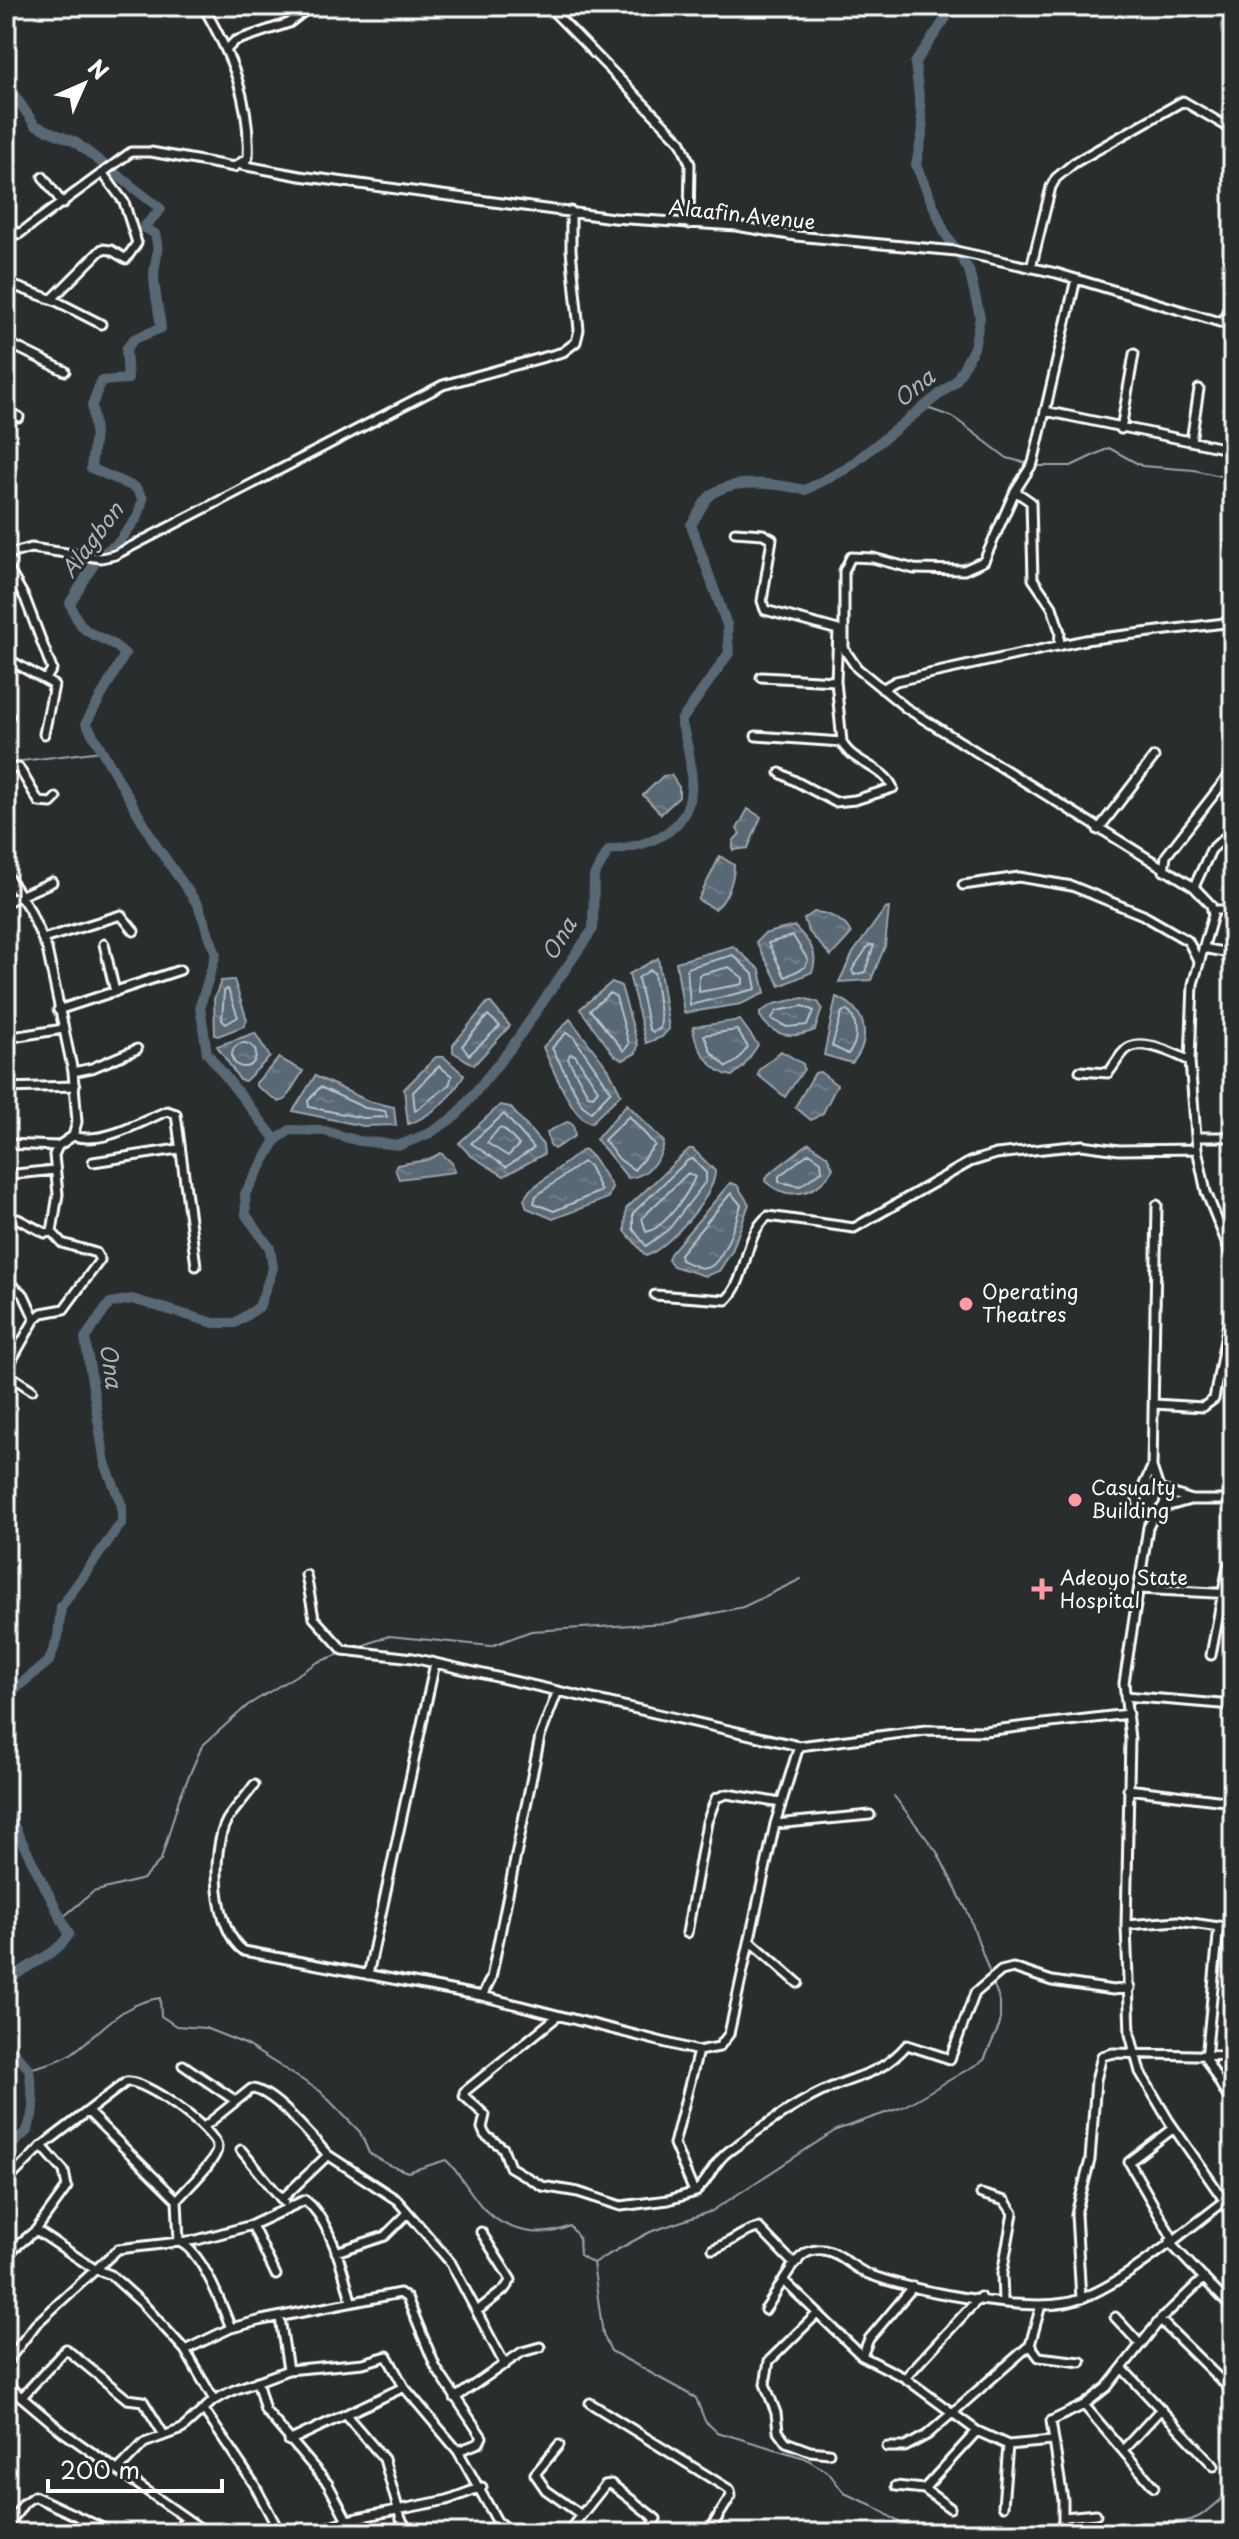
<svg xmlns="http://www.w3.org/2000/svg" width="1239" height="2539" viewBox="0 0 1239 2539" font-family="'Playpen Sans',sans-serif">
<defs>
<pattern id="water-ripples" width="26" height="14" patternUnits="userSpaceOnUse" patternTransform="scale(2)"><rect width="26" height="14" fill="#586774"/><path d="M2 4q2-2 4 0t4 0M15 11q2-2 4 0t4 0" fill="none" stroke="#717e89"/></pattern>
</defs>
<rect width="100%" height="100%" fill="#2a2d2e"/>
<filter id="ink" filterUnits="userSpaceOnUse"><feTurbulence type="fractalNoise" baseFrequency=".0125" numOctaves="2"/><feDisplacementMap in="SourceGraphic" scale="16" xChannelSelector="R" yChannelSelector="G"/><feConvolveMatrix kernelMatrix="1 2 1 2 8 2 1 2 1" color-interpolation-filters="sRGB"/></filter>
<g filter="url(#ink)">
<path fill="url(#water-ripples)" stroke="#9ba4ac" stroke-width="2" d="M671 775 679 787V797L661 814 643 795 663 776Z
M748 809 761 817 748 848 733 850V841L740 834 737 829Z
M720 856 734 865C734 880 727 900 715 909L698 900Z
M889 908 885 946 871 980 839 982 853 953 885 909Z
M814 912C827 912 847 921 851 934L831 956 809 932 804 919Z
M794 926C808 940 820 952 812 972L780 986 756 942 764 934Z
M733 946 760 970 765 993 741 1004 684 1013 676 962Z
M658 958 669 1029 662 1037 646 1043 629 974Z
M234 980 247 1020 244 1026 218 1036 215 1035 214 999 221 981Z
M612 982 621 986 638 1045 636 1053 623 1060 614 1055 580 1009Z
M836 997C866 1007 873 1040 852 1063L824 1055Z
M803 998 818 1002 822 1008 815 1030C793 1039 773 1037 760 1016V1012L774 1004Z
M487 1003H491L510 1026 474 1065 453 1052V1045Z
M570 1019 609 1070 621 1094 591 1123C572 1118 551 1065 543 1047Z
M740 1020 758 1045 743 1067 732 1076C712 1073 694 1046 693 1027Z
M255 1033 270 1057 245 1081 240 1080 217 1046Z
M781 1051 803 1064 804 1069 785 1097 758 1075 760 1069Z
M436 1057H444L464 1075C452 1097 432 1116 408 1124L404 1089Z
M279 1058 303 1071 285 1100 279 1102 256 1086V1083Z
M820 1072 837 1085 823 1113 811 1120 795 1107 815 1073Z
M315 1076 368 1101 394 1107 396 1125 363 1126 293 1111Z
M627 1104 664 1142C662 1160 645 1177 628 1178L596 1139Z
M500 1105 510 1107 543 1145 544 1154 504 1176 470 1155 459 1143Z
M567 1122 573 1124 575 1136 554 1149 550 1145 547 1132Z
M809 1143 827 1156 833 1168C819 1194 788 1203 765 1181L768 1175Z
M584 1149 595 1160 612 1187 608 1198 553 1219 527 1208 524 1199 530 1190Z
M689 1149H693L715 1171C716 1195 668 1248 646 1256L625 1231 626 1209Z
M441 1153 452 1163 455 1172 399 1179 395 1169 397 1165 427 1160Z
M730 1183 737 1185 749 1204 732 1251 719 1271 705 1276 673 1266 668 1260 670 1254Z"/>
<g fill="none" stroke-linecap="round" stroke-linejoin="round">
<path stroke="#bcc2c7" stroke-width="2" d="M793 936 808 960 805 967 785 977 768 943Z
M874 945 865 972 854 975 852 970 869 945Z
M733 955 753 974 756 989 690 1005 687 968Z
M729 967 743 978V984L699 992V975Z
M650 970 654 973 661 1021 660 1029 653 1032 649 1029 638 978Z
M228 989 238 1017 226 1024 222 1020 224 991Z
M610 993 616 997 629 1044 624 1051 590 1010Z
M803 1006 814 1011 807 1025 787 1027 771 1019 777 1011Z
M847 1010C858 1020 859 1043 848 1054L832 1046 842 1012Z
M488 1015 500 1026 469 1055 462 1046Z
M737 1030 748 1047 737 1061 727 1067 711 1052 704 1035Z
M566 1033 573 1036 611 1091 591 1112 582 1105 552 1048Z
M232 1055a12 12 0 1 1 24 0a12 12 0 1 1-24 0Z
M570 1054 575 1055 598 1090 593 1096 588 1095 568 1059Z
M439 1066 452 1076 449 1085 415 1111 413 1092Z
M320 1087 365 1108 385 1111 387 1117 363 1118 309 1107 308 1101Z
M504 1114 534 1148 506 1167 471 1143Z
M629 1116 655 1145 634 1170 619 1159 604 1140Z
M499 1128 504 1129 519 1145 508 1156 487 1143Z
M809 1153 821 1161 822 1171 800 1186 779 1182V1176Z
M688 1160 693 1159 706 1173V1181L669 1229 646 1246 633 1229V1213Z
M583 1162 589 1166 601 1191 554 1211 534 1203 536 1196Z
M688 1173 695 1177C688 1194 665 1228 646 1232L642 1218Z
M731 1193 741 1205C737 1218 722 1267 706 1268 699 1269 688 1263 681 1260L680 1254Z"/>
<path stroke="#9ba4ac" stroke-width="2" d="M924 407 953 417 1007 458 1030 464
M1036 466H1071L1109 448 1142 466 1194 470 1233 479
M6 763 101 751
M356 1648 389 1636 491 1646 531 1631 667 1623 743 1607 801 1579
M894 1796 937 1852 969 1915 991 1977
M62 1918 93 1892 143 1879 161 1860 179 1799 202 1746 248 1705 318 1662 343 1653
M29 2069C42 2065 60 2062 71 2054 102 2032 120 2003 160 1998L161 2016 176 2026 205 2028 245 2044 320 2091 360 2132 369 2153 389 2165 408 2172 446 2160C461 2174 470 2194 484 2209 506 2232 543 2239 570 2226L579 2238 580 2255 593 2263 603 2334 611 2351 696 2398 705 2421 717 2432 805 2458 829 2473 844 2493 872 2505 916 2533
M593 2263 650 2232 712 2211 836 2130 903 2107 984 2060 1000 2024V2001L993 1983
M1175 2523 1185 2533
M1131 2533C1149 2512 1176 2529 1198 2517 1211 2510 1223 2498 1233 2487"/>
<path stroke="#586774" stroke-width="10" d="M1096 6 1187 12 1197 6
M6 83 35 125 75 142 161 209 144 227 155 234C161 256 154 257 154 277 155 295 159 311 161 328L134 339 126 349 128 379 101 381 92 405 95 433 91 468 136 488 143 499 137 518 117 544 99 556 70 603C84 645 102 630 125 654L86 723 156 845 198 905 216 954 200 1006 207 1053 276 1140
M6 1696 49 1661 58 1637 61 1607 122 1522V1506L105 1463 85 1338 110 1303 132 1299 214 1323H235L259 1307 273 1268 270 1248 246 1215 245 1194 276 1140 290 1130 325 1131 359 1141 400 1145 430 1133 456 1116 511 1048 593 929 594 876 609 850C696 842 703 795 681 721L729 653 727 625 691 525C697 517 701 506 708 498 728 476 779 484 805 490L846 469 956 381 974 348 980 317 969 270 945 233 916 165 923 130 915 63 954 6
M6 1810 69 1934C58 1956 23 1965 6 1983
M6 2043 29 2069 34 2109 27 2131 6 2150"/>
<g stroke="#fff" stroke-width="13">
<path id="minor" d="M548 6 681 142 690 164 689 224
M228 48 235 41 289 23 311 6
M241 165 300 176 613 218 736 226 796 236 956 251 1056 273 1233 326
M43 177 63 204
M6 227 19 234 131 152H151L234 167 248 158C251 100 231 55 203 6
M1031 268 1051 187 1056 178 1074 163 1183 101 1233 130
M1076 279 1033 463 1015 491 984 561 964 570 914 569 873 558 851 557 844 571V649L857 668 906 708 1194 887 1211 905 1213 915 1193 984 1190 1061 1197 1149 1206 1192 1233 1259
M6 283 56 301 101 324
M52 299 102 249 111 250 126 259 137 243 124 202 104 175
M1223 323 1233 294
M6 342 65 371
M6 411 19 417
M1045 411 1233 450
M1121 429 1134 354
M1191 441 1199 389
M6 472 11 474
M1015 491 1031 502 1033 579 1052 607 1060 632 1059 646
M735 532 763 534 772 539 762 601 765 610 838 630 836 681 842 742C850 762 885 767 893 788L855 800 835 802 780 773
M6 555 31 548 101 558 115 555 443 385 563 352 576 342 579 330 571 250V211
M6 565 25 598 52 669 46 679
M6 658 54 685 44 734
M761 677 836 681
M882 689 896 681 1085 640 1233 622
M6 714 9 716
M756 736 842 742
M6 769 19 768 39 802 51 803 56 798
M1098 830 1154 757
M1164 871 1166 856 1233 770
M6 874 29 909 47 949 73 1072 77 1122 73 1136 58 1146 6 1144
M963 885 1019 877 1072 886 1143 915 1188 941 1199 962
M1194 887 1211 850 1224 838
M6 902 52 882
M1213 910H1233
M43 939 121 915 134 931
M104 944 115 992
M1203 948 1233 954
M58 1010 180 970
M6 1038 63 1029
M1080 1071 1108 1073C1115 1066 1119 1054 1128 1048 1143 1038 1176 1054 1190 1061
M73 1072 92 1068 137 1049
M6 1088 75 1086
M73 1136C103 1145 140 1122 167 1111L176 1114 196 1266
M1197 1137H1233
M93 1162 178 1149
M6 1175 55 1170
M1157 1205 1152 1467 1159 1488
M18 1219 45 1233 52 1232
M6 1281 24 1295 35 1319
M655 1295 726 1300C749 1278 742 1237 768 1216L854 1228 970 1162 996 1154 1082 1145 1119 1150 1197 1149
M6 1370 35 1319 42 1313 64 1309 100 1260 96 1253 62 1243 52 1232 58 1194 54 1155 58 1146
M6 1373 32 1390
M1154 1404 1203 1407 1214 1399 1233 1296
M1137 1499a14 14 0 1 1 28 0a14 14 0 1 1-28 0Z
M1142 1489 1152 1467
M1162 1490 1192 1500H1233
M1162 1508 1190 1500
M1157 1512 1148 1527 1124 1683 1130 1739 1126 1925 1130 2034 1140 2072 1169 2121 1233 2213
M306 1575 314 1618 343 1650 413 1658 799 1746 926 1730 984 1731 1128 1714
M1139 1589 1233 1594
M1211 1655 1228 1566
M1125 1696 1233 1705
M254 1785C246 1797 235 1808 227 1820 210 1851 214 1930 244 1951L482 1996 698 2051 719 2047 729 2034 775 1824 799 1746
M1128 1789 1233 1802
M775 1824 870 1815
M1126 1925 1178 1921 1233 1929
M1219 1926 1206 2059 1233 2106
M687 1933 707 1822 716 1798 727 1794 781 1803
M750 1941 798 1983
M368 1975 435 1663
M482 1996 491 1978 540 1737 557 1693
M558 2016 464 2092V2096L485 2115 482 2128 485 2135 503 2148 510 2167 542 2186 578 2192 621 2206 668 2200 696 2192
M698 2051 674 2144 694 2192C708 2184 712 2163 729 2151 758 2130 791 2106 823 2091 858 2074 880 2076 907 2045L950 2059 975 1993 1001 1971 1013 1968 1052 1981 1113 1990 1130 1988
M183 2065 236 2101
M88 2112 177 2200 179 2242C202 2251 222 2306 231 2328
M205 2126 251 2089C273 2089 312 2138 328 2155L283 2198
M241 2150 284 2202
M328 2155 397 2200 451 2263 505 2365
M6 2182 42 2146
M981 2194 1005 2201 1013 2213 1002 2274 1003 2300
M252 2225 276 2275
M36 2230 93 2268 111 2275 142 2303 185 2350 214 2400
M1173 2239 1129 2162 1174 2128
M1169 2242 1233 2309
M713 2249C730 2244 743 2230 759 2228L791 2261H798
M336 2252 385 2236 408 2213
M6 2255 36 2230 67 2187 64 2171 42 2146 126 2082C143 2078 215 2129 217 2147 219 2159 186 2189 177 2200
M785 2282 862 2356 905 2378 977 2431 1008 2445 1052 2441
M1081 2299 1076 2214 1090 2160 1096 2080 1102 2056 1113 2053 1233 2056
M765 2310C777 2294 790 2261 808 2252 832 2242 849 2267 868 2274 913 2291 1019 2311 1065 2303 1113 2295 1191 2225 1233 2195
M477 2311 504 2290 511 2280 481 2232
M817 2314 769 2361 765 2384 776 2413 778 2431 786 2442 810 2451 829 2453
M1115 2317 1140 2344
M280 2318 288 2370
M1160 2320 1233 2392
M1030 2345 1039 2357 1081 2362
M185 2350 231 2328 262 2320 400 2293 407 2298 436 2368 482 2437 479 2443 458 2451
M862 2356 869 2339 913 2287
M6 2363 36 2324 118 2249 197 2240 252 2225 305 2200C329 2218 344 2272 351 2301
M1122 2368 1214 2466
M905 2378 980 2297
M257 2381 265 2410 328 2484 347 2520
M6 2384 63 2432 207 2533
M22 2397 66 2349 127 2399 143 2401 164 2435
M455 2398 522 2352 540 2347
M590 2403 730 2490 731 2496 708 2533
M1084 2405 1154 2487
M204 2410 254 2484 280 2533
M346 2415 384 2459 401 2519 410 2533
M289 2441 404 2387
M559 2445 535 2474 546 2490 580 2514
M887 2447H905L927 2435 1030 2345 1041 2305
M1123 2450 1161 2409
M119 2469 144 2443 182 2429 214 2400 234 2390 288 2370 363 2363 387 2356 404 2387 458 2451 497 2521 512 2533
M896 2486 924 2489 950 2508
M924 2489 977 2431
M1003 2506 1008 2445
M1064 2517 1096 2514
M6 2529 24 2503 34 2496 113 2533
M172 2533 187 2520
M311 2533 347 2520 447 2500 482 2487
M567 2533 605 2485 611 2484 656 2519 649 2533
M1063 2533V2500L1051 2421 1084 2405 1107 2387 1160 2320 1204 2278
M1232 2533 1233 2531"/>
</g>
<use href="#minor" stroke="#2a2d2e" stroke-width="7"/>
</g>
</g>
<g fill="#ff9aa2" stroke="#2a2d2e" stroke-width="3">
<circle cx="966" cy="1304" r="8"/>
<circle cx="1075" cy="1500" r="8"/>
<path d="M1038 1577h8v8h8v8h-8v8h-8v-8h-8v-8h8z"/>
</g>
<g text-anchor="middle" stroke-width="6" stroke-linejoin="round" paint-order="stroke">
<g font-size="20" fill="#fff" stroke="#2a2d2e">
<text transform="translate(742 215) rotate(6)" y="7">Alaafin Avenue</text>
</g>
<g font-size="20" fill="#fff" stroke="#2a2d2e" text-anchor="start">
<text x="982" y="1299">Operating<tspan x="982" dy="23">Theatres</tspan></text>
<text x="1091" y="1495">Casualty<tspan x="1091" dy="23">Building</tspan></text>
<text x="1060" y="1585">Adeoyo State<tspan x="1060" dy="23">Hospital</tspan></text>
</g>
<g font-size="22" font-style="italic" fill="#acb3ba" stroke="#2a2d2e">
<text transform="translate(914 388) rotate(-39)" y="8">Ona</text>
<text transform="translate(92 540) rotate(-53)" y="8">Alagbon</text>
<text transform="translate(559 939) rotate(-59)" y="8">Ona</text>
<text transform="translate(111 1366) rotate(82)" y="8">Ona</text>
</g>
</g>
<rect width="1239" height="2539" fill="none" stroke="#2a2d2e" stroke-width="32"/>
<rect x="16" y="16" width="1207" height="2507" fill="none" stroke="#fff" stroke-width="3" filter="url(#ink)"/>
<g transform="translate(84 84) rotate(45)" stroke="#2a2d2e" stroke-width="6" paint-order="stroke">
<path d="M0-6L14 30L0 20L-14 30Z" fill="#ffffff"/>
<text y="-12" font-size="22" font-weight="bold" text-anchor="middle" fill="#ffffff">N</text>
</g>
<path d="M48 2479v12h174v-12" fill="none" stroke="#ffffff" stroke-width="4"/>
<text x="60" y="2479" font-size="24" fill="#ffffff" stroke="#2a2d2e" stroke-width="6" paint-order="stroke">200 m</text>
</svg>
